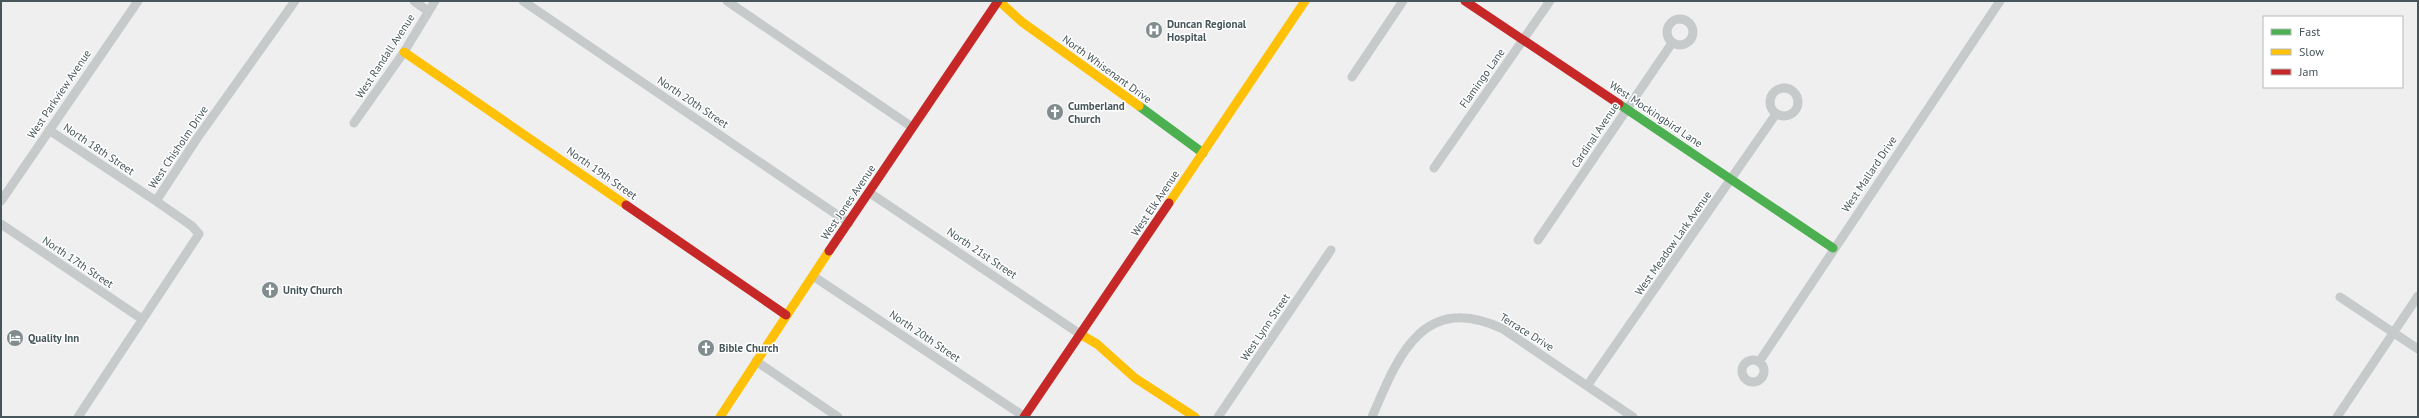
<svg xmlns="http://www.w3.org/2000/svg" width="2419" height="418" viewBox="0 0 2419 418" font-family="'PT Sans',sans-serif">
<rect width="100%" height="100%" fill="#efefef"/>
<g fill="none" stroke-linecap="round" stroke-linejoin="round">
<path stroke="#c6cacb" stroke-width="9" d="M414 1 428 11
M523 1 849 223
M727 1 912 127
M1667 32a13 13 0 1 1 26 0a13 13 0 1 1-26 0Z
M1352 77 1403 1
M1770 102a14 14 0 1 1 28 0a14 14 0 1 1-28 0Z
M354 123 404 52 435 1
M49 130 156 201 192 226 199 234 78 417
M1434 168 1550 1
M870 193 1080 334
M1 201 138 1
M156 201 198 137 295 1
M1 224 142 319
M1538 240 1672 43
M813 276 1025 417
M2340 297 2418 349
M1742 371a11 11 0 1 1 22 0a11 11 0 1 1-22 0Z
M756 361 838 417
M1759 362 2000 1
M1587 386 1776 114
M1218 417 1331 250
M1372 417C1398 356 1423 291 1503 329L1633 417
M2337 417 2418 296"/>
<path stroke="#4caf50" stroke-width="9" d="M1619 104 1833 248
M1139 106 1203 153"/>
<path stroke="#ffc107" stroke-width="9" d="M999 1 1022 22 1139 106
M404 52 626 205
M1169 203 1305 1
M1080 334 1097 344 1135 378 1195 417
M720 417 829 251"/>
<path stroke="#c62828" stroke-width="9" d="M1465 1 1619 104
M626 205 786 315
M829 251 998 1
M1024 417 1169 203"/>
</g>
<defs>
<g id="hospital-disc" transform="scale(0.9)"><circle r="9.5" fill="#818c8f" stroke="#fff"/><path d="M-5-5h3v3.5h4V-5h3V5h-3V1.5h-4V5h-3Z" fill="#fff"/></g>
<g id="church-disc" transform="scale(0.9)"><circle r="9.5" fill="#818c8f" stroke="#fff"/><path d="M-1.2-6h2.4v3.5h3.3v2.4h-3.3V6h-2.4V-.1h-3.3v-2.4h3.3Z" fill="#fff"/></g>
<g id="hotel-disc" transform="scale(0.9)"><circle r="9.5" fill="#818c8f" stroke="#fff"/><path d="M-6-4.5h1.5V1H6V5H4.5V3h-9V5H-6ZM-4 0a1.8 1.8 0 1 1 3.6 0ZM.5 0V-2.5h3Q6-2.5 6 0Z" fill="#fff"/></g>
</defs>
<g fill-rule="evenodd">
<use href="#hospital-disc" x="1154" y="30"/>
<use href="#church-disc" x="1055" y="112"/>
<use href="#church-disc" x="270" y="290"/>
<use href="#hotel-disc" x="15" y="338"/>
<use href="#church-disc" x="706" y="348"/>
</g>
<g text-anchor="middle" stroke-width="3" stroke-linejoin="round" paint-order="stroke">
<g font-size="11" font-weight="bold" fill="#46565b" stroke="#fff" text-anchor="start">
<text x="1167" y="28">Duncan Regional<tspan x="1167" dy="13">Hospital</tspan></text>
<text x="1068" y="110">Cumberland<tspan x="1068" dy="13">Church</tspan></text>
<text x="283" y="294">Unity Church</text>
<text x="28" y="342">Quality Inn</text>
<text x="719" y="352">Bible Church</text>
</g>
<g font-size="11" fill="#46565b" stroke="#fff">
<text transform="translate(385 56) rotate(-57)" y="4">West Randall Avenue</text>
<text transform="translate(1107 69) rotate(36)" y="4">North Whisenant Drive</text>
<text transform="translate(1482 78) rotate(-55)" y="4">Flamingo Lane</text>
<text transform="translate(59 94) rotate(-56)" y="4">West Parkview Avenue</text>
<text transform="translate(693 102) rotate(34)" y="4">North 20th Street</text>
<text transform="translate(1656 114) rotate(34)" y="4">West Mockingbird Lane</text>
<text transform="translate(1595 135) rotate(-56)" y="4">Cardinal Avenue</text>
<text transform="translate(178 147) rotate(-56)" y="4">West Chisholm Drive</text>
<text transform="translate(99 149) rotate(34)" y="4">North 18th Street</text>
<text transform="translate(602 173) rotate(35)" y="4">North 19th Street</text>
<text transform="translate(1869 174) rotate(-56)" y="4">West Mallard Drive</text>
<text transform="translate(848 202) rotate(-56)" y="4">West Jones Avenue</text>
<text transform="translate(1155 203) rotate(-56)" y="4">West Elk Avenue</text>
<text transform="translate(1673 243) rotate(-55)" y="4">West Meadow Lark Avenue</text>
<text transform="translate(982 253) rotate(34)" y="4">North 21st Street</text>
<text transform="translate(78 262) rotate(34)" y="4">North 17th Street</text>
<text transform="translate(1265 327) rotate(-56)" y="4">West Lynn Street</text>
<text transform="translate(1527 332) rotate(32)" y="4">Terrace Drive</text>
<text transform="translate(925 336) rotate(34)" y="4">North 20th Street</text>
</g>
</g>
<rect width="2419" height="418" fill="none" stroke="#46565b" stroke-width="4"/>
<rect x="2263" y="16" width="140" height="72" fill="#ffffff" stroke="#b5bbbd"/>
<rect x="2271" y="29" width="20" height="6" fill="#4caf50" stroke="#b5bbbd"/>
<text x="2299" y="36" font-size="12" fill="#46565b">Fast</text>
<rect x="2271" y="49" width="20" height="6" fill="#ffc107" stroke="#b5bbbd"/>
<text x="2299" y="56" font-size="12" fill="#46565b">Slow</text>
<rect x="2271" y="69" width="20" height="6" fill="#c62828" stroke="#b5bbbd"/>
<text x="2299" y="76" font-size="12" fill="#46565b">Jam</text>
</svg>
